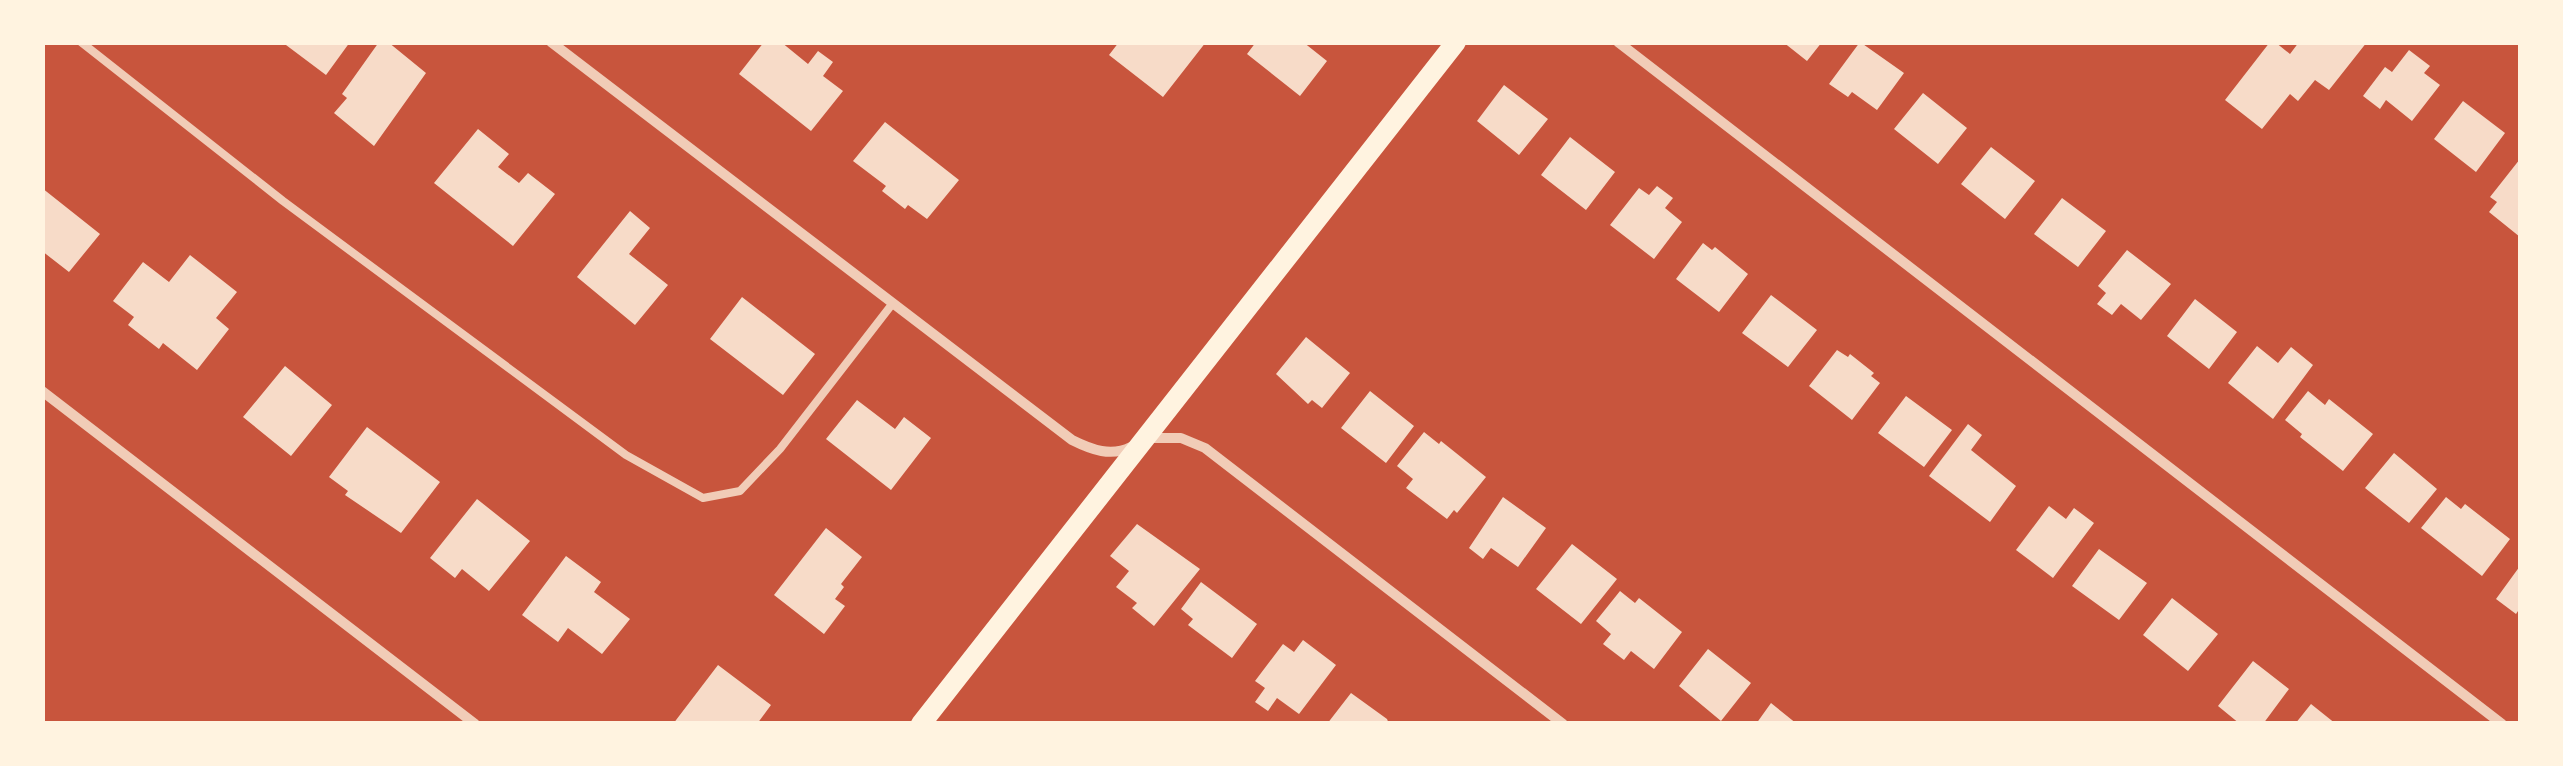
<svg xmlns="http://www.w3.org/2000/svg" width="2563" height="766" viewBox="0 0 2563 766" font-family="'Varela Round',sans-serif">
<rect width="100%" height="100%" fill="#c8553d"/>
<path fill="#f7dbc8" d="M282 42H350L326 75Z
M379 42H388L426 73 374 146 334 113 347 98 342 94Z
M764 42H781L808 64 818 51 833 62 823 76 843 91 811 131 739 74Z
M1119 42H1206L1163 97 1109 55Z
M1256 42H1303L1327 61 1300 96 1247 54Z
M1783 42H1822L1807 61Z
M1860 42 1904 73 1877 110 1852 92 1848 97 1829 84Z
M2270 42H2275L2290 54 2299 42H2367L2329 90 2315 80 2298 101 2290 94 2262 129 2225 100Z
M2409 50 2430 66 2424 73 2440 85 2412 121 2386 100 2380 109 2363 96 2385 67 2392 72Z
M1504 85 1548 119 1519 155 1477 121Z
M1923 93 1967 128 1938 164 1894 129Z
M2463 101 2505 133 2476 172 2434 139Z
M885 122 959 180 927 219 908 205 905 209 882 191 886 186 853 161Z
M478 129 509 154 498 167 519 183 528 173 555 194 513 246 434 183Z
M1570 137 1615 172 1586 210 1541 175Z
M1991 147 2035 181 2005 219 1961 184Z
M2520 159V237L2489 212 2497 202 2490 197Z
M1657 186 1673 198 1665 208 1682 222 1654 259 1610 225 1639 188 1649 195Z
M42 188 100 234 69 272 42 251Z
M2062 198 2106 231 2078 267 2034 234Z
M630 211 650 228 629 254 668 285 635 325 577 277Z
M1703 243 1712 250 1715 247 1748 274 1719 312 1676 279Z
M2127 250 2171 284 2141 320 2121 304 2112 315 2097 304 2106 293 2098 286Z
M190 255 237 292 216 318 229 329 197 370 163 343 159 349 128 325 134 317 113 301 143 262 169 282Z
M1771 295 1817 330 1788 367 1742 333Z
M742 297 815 354 783 395 710 339Z
M2195 299 2237 332 2209 369 2167 336Z
M1306 337 1350 373 1322 408 1312 400 1308 404 1276 374Z
M2257 346 2278 363 2291 347 2313 365 2273 419 2228 383Z
M1837 350 1848 357 1850 354 1874 373 1871 376 1880 383 1852 420 1809 386Z
M285 366 332 405 291 456 243 417Z
M1370 391 1414 426 1386 463 1341 428Z
M2308 391 2325 405 2329 399 2373 434 2343 471 2300 437 2302 434 2285 420Z
M1906 396 1952 430 1924 467 1878 433Z
M857 400 895 429 904 417 931 438 891 490 826 439Z
M1968 424 1982 435 1971 450 2016 486 1990 522 1929 476Z
M367 427 440 482 401 533 345 495 348 491 329 477Z
M1424 432 1439 444 1441 441 1486 477 1457 513 1454 510 1447 519 1406 488 1413 479 1397 466Z
M2394 453 2437 489 2409 523 2365 488Z
M1503 497 1546 528 1518 567 1491 548 1483 559 1469 548Z
M2446 497 2461 509 2465 504 2510 539 2482 576 2421 528Z
M477 499 530 541 489 591 462 569 455 578 430 558Z
M2049 506 2066 519 2074 508 2094 523 2053 578 2016 550Z
M1137 524 1200 569 1154 626 1132 608 1137 603 1116 587 1129 571 1110 556Z
M826 528 862 557 841 584 844 587 835 599 845 606 824 634 774 595Z
M1572 544 1617 579 1581 624 1536 589Z
M2099 549 2147 583 2119 620 2072 586Z
M566 556 601 582 594 592 630 619 602 654 568 628 558 642 522 615Z
M2520 566V608L2516 614 2496 599Z
M1201 582 1257 624 1232 658 1188 625 1193 619 1181 609Z
M1620 591 1635 603 1639 598 1682 632 1654 669 1631 651 1624 660 1603 644 1611 634 1596 621Z
M2172 598 2218 634 2188 671 2143 635Z
M1303 640 1336 665 1299 714 1277 698 1268 711 1255 702 1265 688 1255 681 1283 644 1294 652Z
M1708 649 1751 683 1721 721 1679 686Z
M2253 661 2289 689 2263 724H2240L2218 706Z
M718 665 771 705 757 724H673Z
M1351 693 1387 719 1389 724H1327Z
M1771 703 1797 724H1756Z
M2311 704 2336 724H2295Z"/>
<g fill="none" stroke-linecap="round" stroke-linejoin="round">
<path stroke="#f1ccb7" stroke-width="8" d="M81 42 283 201 626 455 703 498 740 491 780 449 893 303"/>
<path stroke="#f1ccb7" stroke-width="10" d="M551 42 1072 440C1092 450 1111 457 1131 447
M1618 42 2502 724
M42 391 475 724
M1146 438H1181L1205 448 1563 724"/>
<path stroke="#fff3e0" stroke-width="20" d="M921 724 1456 42"/>
</g>
<rect width="2563" height="766" fill="none" stroke="#fff3e0" stroke-width="90"/>
</svg>
